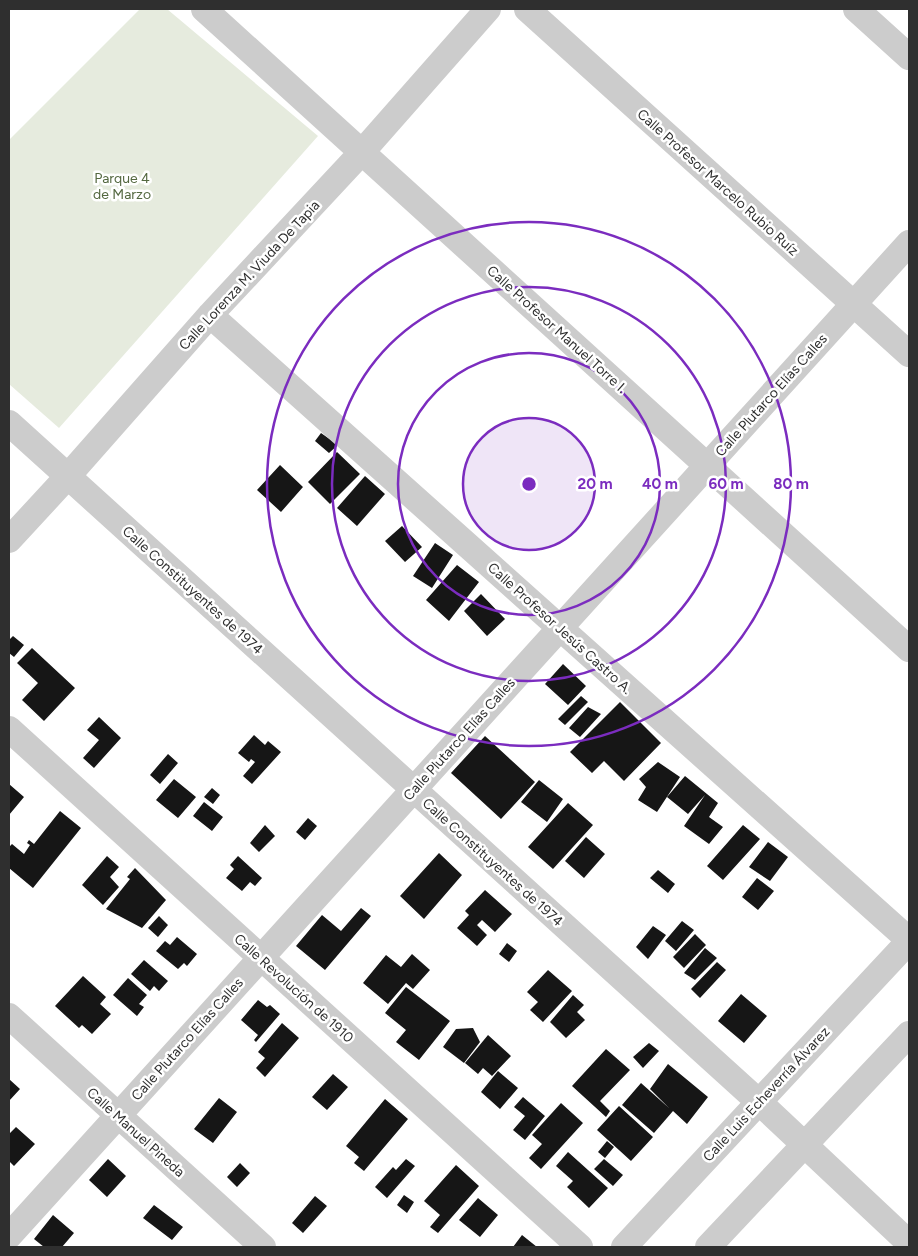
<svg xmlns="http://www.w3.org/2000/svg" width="918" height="1256" viewBox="0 0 918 1256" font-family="Figtree,sans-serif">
<rect width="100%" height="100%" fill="#fff"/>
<path fill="#e6ebde" d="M140 9H167L318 136 59 428 9 384V140Z"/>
<path fill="#161616" d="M321 433 338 445 329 453 315 441Z
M337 452 360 474 330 504 308 482Z
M280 465 303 487 281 512 257 490Z
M365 476 385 494 357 526 337 508Z
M402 526 422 547 405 562 385 541Z
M435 543 453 555 432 588 413 576Z
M457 565 479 582 449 621 426 600Z
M481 594 505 619 487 636 464 611Z
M13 636 24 645 14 657 9 653V640Z
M32 648 75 688 44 721 22 700 38 683 17 663Z
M563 664 586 686 568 705 545 684Z
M581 696 588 702 565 725 558 719Z
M620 702 661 743 624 781 604 761 592 773 570 752Z
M588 707 601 714 580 737 569 728Z
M99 717 121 738 94 768 83 758 99 740 87 730Z
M254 735 265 745 268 741 281 752 252 784 243 776 255 762 251 759 249 762 238 753Z
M485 736 535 782 501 819 451 773Z
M168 754 178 763 160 784 150 775Z
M658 762 680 777 657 812 638 800 646 787 639 779Z
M685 776 718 803 709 817 723 827 709 844 684 826 705 795 688 814 667 797Z
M174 779 196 797 178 818 156 800Z
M539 780 563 799 547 822 521 802Z
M9 784 24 797 9 815Z
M212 788 220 795 213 804 204 797Z
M204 802 223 817 212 831 193 816Z
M568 803 593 825 553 869 528 847Z
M60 811 81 828 33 888 9 868V847L12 844 24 854 30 845 27 843 29 840 34 844Z
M308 818 317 826 305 840 296 832Z
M265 825 275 836 259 852 250 843Z
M743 825 760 839 723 880 707 866Z
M586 837 605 854 584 878 565 861Z
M768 842 788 857 770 881 749 867Z
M439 853 462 875 424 919 400 896Z
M107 856 119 867 110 877 119 887 103 905 82 885Z
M238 856 262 878 255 886 250 882 242 891 226 878 234 869 230 865Z
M135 868 166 900 142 928 106 909 130 879 127 877Z
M658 870 675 884 668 893 650 878Z
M757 878 774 891 758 910 742 897Z
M485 890 512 914 495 932 482 920 477 925 487 935 477 946 457 928 469 915 465 911Z
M361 908 371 916 325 970 296 946 322 915 341 931Z
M159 916 168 925 158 937 148 928Z
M682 921 694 930 676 951 665 941Z
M653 926 666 935 648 959 636 947Z
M695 934 706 945 684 968 673 957Z
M177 937 197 954 187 966 184 963 178 969 156 951 165 941 170 945Z
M507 943 517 951 509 962 499 954Z
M705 948 717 958 695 980 684 973Z
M412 954 430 970 413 989 406 983 388 1004 363 983 386 955 401 967Z
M144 960 168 981 159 991 154 986 150 991 131 974Z
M717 962 726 970 700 998 691 989Z
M548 970 572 991 543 1022 530 1010 538 1002 527 992Z
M83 976 106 997 100 1004 111 1014 92 1034 82 1025 79 1028 55 1006Z
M128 978 147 995 139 1004 144 1007 137 1016 113 995Z
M406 987 450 1021 419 1060 396 1042 406 1030 385 1013Z
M741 994 767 1016 744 1043 718 1021Z
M573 995 584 1005 577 1012 585 1020 566 1038 550 1022Z
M258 1000 267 1007 270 1005 280 1014 256 1042 254 1040 258 1035 241 1020Z
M282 1023 299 1038 265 1077 256 1068 265 1058 258 1052Z
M473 1028 480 1042 464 1063 443 1047 456 1029Z
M488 1035 511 1056 492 1076 483 1068 478 1074 465 1063Z
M649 1043 659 1051 643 1068 633 1057Z
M606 1049 630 1070 600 1101 610 1111 606 1117 572 1086Z
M668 1064 708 1097 687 1124 673 1111 654 1133 622 1105 641 1083 669 1108 650 1089Z
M498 1071 518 1088 500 1109 481 1092Z
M333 1074 348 1087 327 1110 312 1097Z
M9 1079 20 1089 9 1101Z
M523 1097 545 1116 525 1140 513 1130 525 1116 514 1107Z
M219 1098 237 1112 213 1143 194 1129Z
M385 1099 408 1119 364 1171 354 1163 359 1157 346 1146Z
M561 1103 583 1123 541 1169 529 1158 542 1144 532 1135Z
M619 1106 653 1137 631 1161 597 1130Z
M16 1127 35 1144 14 1166 9 1161V1134Z
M607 1141 614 1147 605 1158 598 1152Z
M568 1152 608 1188 589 1208 567 1187 573 1181 556 1166Z
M108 1159 126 1176 107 1197 89 1180Z
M406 1159 415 1166 387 1198 375 1187 393 1167 396 1170Z
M604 1159 623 1175 613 1186 594 1169Z
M240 1163 250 1173 237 1187 227 1177Z
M456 1165 479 1186 438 1233 430 1227 440 1215 424 1201Z
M404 1195 414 1202 407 1213 397 1205Z
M315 1196 327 1206 303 1233 292 1223Z
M478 1198 498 1215 480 1237 459 1220Z
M154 1205 183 1227 172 1240 143 1218Z
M53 1215 74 1233 62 1247H44L34 1239Z
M522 1235 537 1247H513Z"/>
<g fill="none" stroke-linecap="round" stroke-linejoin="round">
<path stroke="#ccc" stroke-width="26" d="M204 9 909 649
M527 9 909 354
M856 9 909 57
M210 315 909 940
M9 423 759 1102 909 1243
M9 540 68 476 210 315 362 152 488 9
M9 729 580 1247
M9 1016 263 1247
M9 1236 909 243
M624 1247 909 941
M708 1247 909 1034"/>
</g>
<circle cx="529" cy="484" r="66" fill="#7b2cbf" fill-opacity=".12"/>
<g fill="none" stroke="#7b2cbf" stroke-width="2.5">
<circle cx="529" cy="484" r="66"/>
<circle cx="529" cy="484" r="131"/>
<circle cx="529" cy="484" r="197"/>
<circle cx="529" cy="484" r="262"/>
</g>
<g text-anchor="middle" stroke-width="5" stroke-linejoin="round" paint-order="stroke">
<g font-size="14" fill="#546840" stroke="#fff">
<text x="122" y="183">Parque 4<tspan x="122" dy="16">de Marzo</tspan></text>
</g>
<g font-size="14" fill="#2f2f2f" stroke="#fff">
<text transform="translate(718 182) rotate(42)" y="5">Calle Profesor Marcelo Rubio Ruíz</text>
<text transform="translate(249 275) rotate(-47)" y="5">Calle Lorenza M. Viuda De Tapia</text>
<text transform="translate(557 329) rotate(42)" y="5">Calle Profesor Manuel Torre I.</text>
<text transform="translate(771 395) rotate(-48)" y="5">Calle Plutarco Elías Calles</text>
<text transform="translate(193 590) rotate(42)" y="5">Calle Constituyentes de 1974</text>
<text transform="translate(560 628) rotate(42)" y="5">Calle Profesor Jesús Castro A.</text>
<text transform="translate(459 739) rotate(-48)" y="5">Calle Plutarco Elías Calles</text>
<text transform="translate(493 862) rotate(42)" y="5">Calle Constituyentes de 1974</text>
<text transform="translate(294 988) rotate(42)" y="5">Calle Revolución de 1910</text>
<text transform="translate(187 1039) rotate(-48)" y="5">Calle Plutarco Elías Calles</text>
<text transform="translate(766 1094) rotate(-47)" y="5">Calle Luis Echeverría Álvarez</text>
<text transform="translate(136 1132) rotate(42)" y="5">Calle Manuel Pineda</text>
</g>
</g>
<circle cx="529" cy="484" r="8" fill="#7b2cbf" stroke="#fff" stroke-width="2.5"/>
<g font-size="15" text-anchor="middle" font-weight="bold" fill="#7b2cbf" stroke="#fff" stroke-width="5" stroke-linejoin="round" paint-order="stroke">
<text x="595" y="489">20 m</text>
<text x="660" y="489">40 m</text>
<text x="726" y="489">60 m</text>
<text x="791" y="489">80 m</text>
</g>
<rect width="918" height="1256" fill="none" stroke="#2f2f2f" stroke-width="20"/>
</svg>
